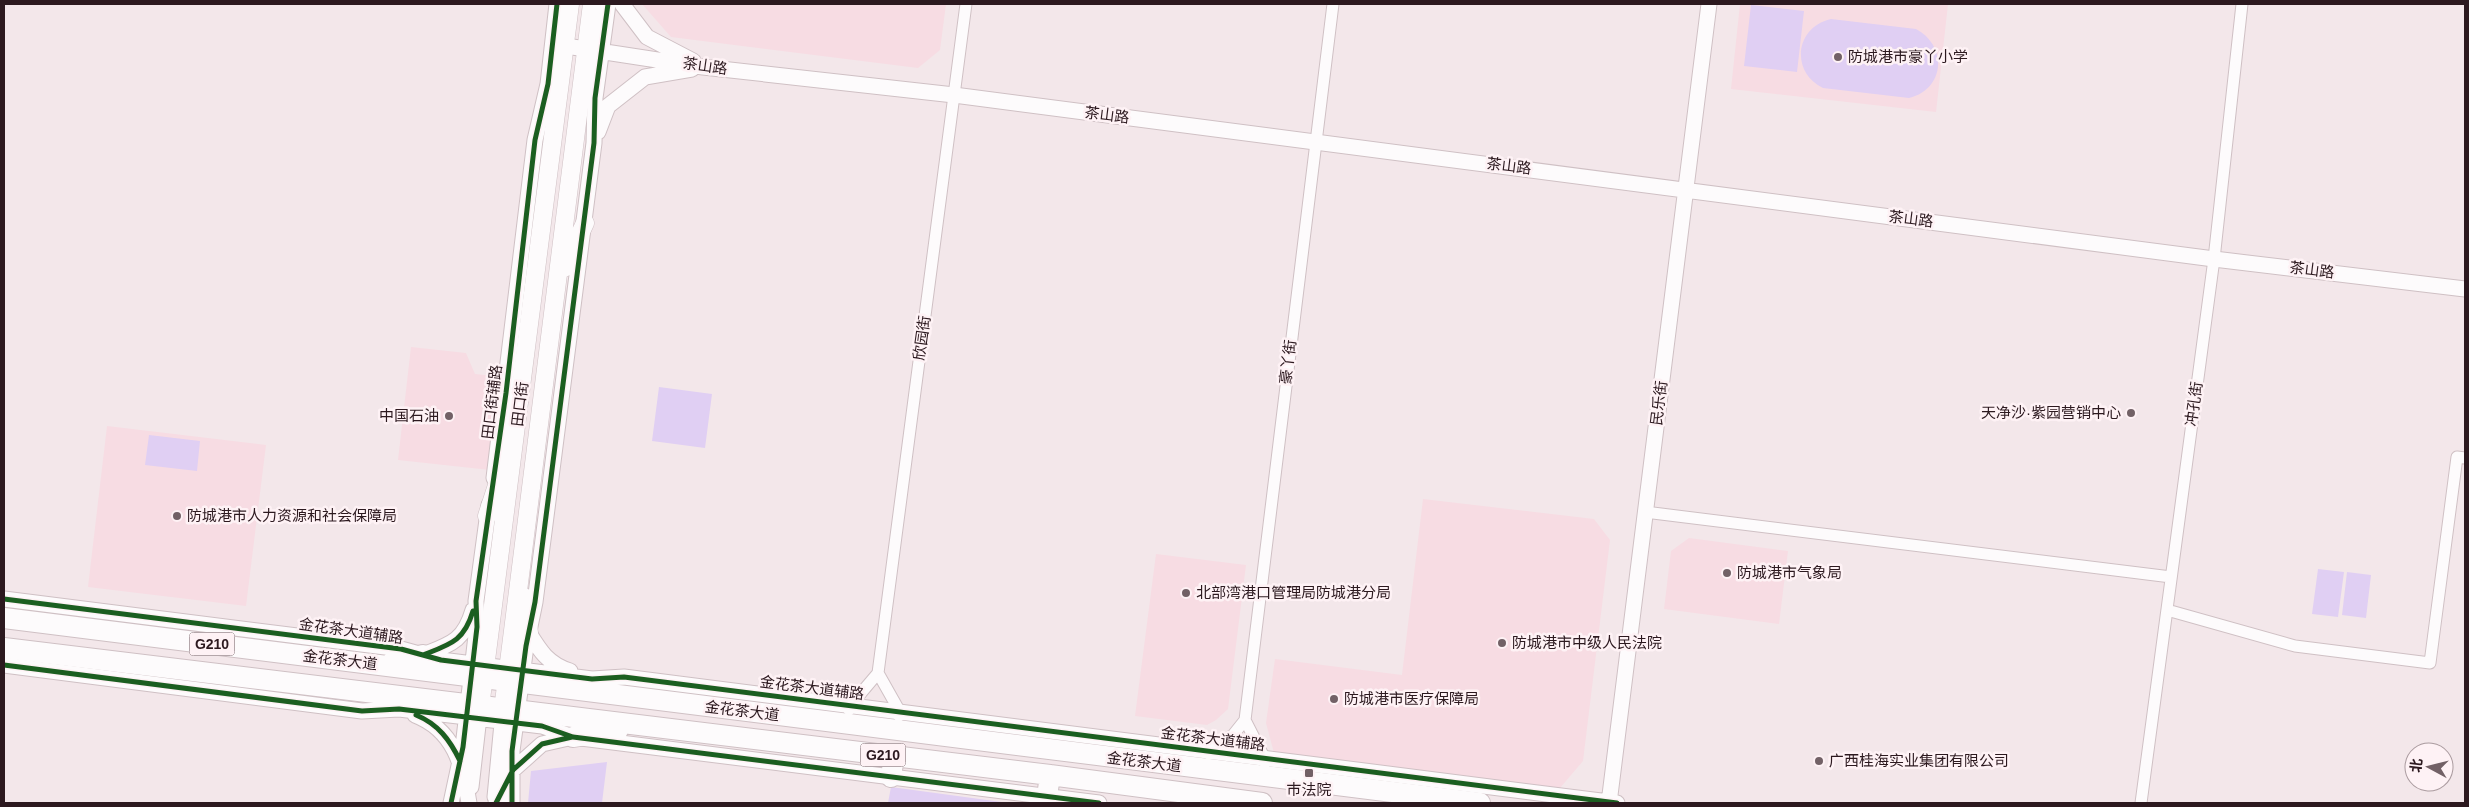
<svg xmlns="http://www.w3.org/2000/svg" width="2469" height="807" viewBox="0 0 2469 807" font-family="Helvetica,'Noto Sans SC',sans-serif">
<rect width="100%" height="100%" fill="#f3e7ea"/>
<path fill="#f7dce3" d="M642 4H946L940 50 918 68 671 37Z
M1740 4H1948L1936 112 1731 89Z
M411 347 466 353 475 374 503 377 490 470 398 460Z
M107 426 266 445 246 606 88 587Z
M1423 499 1594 519 1610 540 1583 761 1560 788 1274 753 1266 723 1275 659 1402 675Z
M1689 538 1788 551 1779 624 1664 609 1671 551Z
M1156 554 1246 565 1228 709 1216 720 1207 725 1135 716Z"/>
<path fill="#e0cff3" d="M1751 5 1804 11 1797 72 1744 66Z
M1831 19 1916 29C1948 46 1945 89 1909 98L1823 88C1790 72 1795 27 1831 19Z
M659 387 712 394 705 448 652 441Z
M149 435 200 441 197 471 145 465Z
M2318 569 2344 572 2338 617 2312 614Z
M2347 572 2371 575 2366 618 2342 615Z
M607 762 602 803H528L531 771Z
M891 787 1009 803H888Z"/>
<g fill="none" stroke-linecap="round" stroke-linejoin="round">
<g stroke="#cfc0c4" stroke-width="13">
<path id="street" d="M1645 512 2171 577
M2167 610 2295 646 2430 663 2457 457 2465 458
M878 673 966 4
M849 710 850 706 878 673 900 712 899 716
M1245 720 1333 4
M1209 754V751L1233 735 1245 720 1265 759V763
M2141 803 2214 259 2242 4"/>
</g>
<g stroke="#cfc0c4" stroke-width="17">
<path id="secondary" d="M622 4 647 37 693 61
M553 44 703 67 954 95 2214 259 2465 289
M598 132 608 106 645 77 692 69
M494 478 535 140 548 84 557 4
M4 599 401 649 441 660 592 679 624 677 1617 803
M529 633C540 651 548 664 570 671
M423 655C451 644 464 641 473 610
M4 665 362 711 399 709 542 726 573 737 1099 803
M415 715C454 730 463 765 469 803
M471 787 480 708
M495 797 503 713
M451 803 463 747 477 627 476 601 489 505
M496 803 513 770 542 744 573 737
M512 803V751L526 646 535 602 594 143 595 98 608 4
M1609 803 1709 4"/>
</g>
<g stroke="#cfc0c4" stroke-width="19">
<path id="primary" d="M564 268 585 223
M487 516 504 464
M524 597 529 633
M480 707 570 4
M503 710 592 4"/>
</g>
<g stroke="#cfc0c4" stroke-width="22">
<path id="highway" d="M4 618 1480 803
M4 648 1050 775 1262 803
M392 662 423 655
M573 737 618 730
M891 777 894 756
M1047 797 1050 775"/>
</g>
<use href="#street" stroke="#fdfbfc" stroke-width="11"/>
<use href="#secondary" stroke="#fdfbfc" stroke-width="15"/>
<use href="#primary" stroke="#fdfbfc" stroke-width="18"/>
<use href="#highway" stroke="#fdfbfc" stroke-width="20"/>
<g stroke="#fef2f5" stroke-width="8">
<path id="cycleway" d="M4 599 401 649 441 660 592 679 624 677 1617 803
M423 655C451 644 464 641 473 611
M4 665 362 711 399 709 542 726 573 737 1099 803
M416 715C438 724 450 740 460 761
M451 803 463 747 477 627 476 601 506 393 535 140 548 84 557 4
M496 803 513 770 542 744 572 737
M512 803V751L526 646 535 602 594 143 595 98 608 4"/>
</g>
<use href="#cycleway" stroke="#1b5e20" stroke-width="5"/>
</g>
<g fill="#726166" stroke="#fef2f5" stroke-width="2">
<circle cx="1838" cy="57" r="5"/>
<circle cx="2131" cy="413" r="5"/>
<circle cx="449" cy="416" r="5"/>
<circle cx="177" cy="516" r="5"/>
<circle cx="1727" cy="573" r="5"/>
<circle cx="1186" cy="593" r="5"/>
<circle cx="1502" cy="643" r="5"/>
<circle cx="1334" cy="699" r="5"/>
<circle cx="1819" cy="761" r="5"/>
<rect x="1304" y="768" width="10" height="10" rx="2.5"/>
</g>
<g text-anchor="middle" stroke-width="5" stroke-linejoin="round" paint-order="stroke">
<g fill="#fef2f5" stroke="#6b5a5f" stroke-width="1">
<rect x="189.5" y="632.5" width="45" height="23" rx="4"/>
<rect x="860.5" y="743.5" width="45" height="23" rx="4"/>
</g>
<g font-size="14" font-weight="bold" fill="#2c191f">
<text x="212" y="649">G210</text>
<text x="883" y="760">G210</text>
</g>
<g font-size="15" fill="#2c191f" stroke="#fef2f5" text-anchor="start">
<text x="1848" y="62">防城港市豪丫小学</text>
<text x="2121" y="418" text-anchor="end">天净沙·紫园营销中心</text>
<text x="439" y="421" text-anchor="end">中国石油</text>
<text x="187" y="521">防城港市人力资源和社会保障局</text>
<text x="1737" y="578">防城港市气象局</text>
<text x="1196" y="598">北部湾港口管理局防城港分局</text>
<text x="1512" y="648">防城港市中级人民法院</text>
<text x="1344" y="704">防城港市医疗保障局</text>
<text x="1829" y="766">广西桂海实业集团有限公司</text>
<text x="1309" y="795" text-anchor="middle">巿法院</text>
</g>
<g font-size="15" fill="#2c191f" stroke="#fef2f5">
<text transform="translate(705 66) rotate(8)" y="5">茶山路</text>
<text transform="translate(1107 115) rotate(7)" y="5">茶山路</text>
<text transform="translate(1509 166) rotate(7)" y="5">茶山路</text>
<text transform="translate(1911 219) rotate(7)" y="5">茶山路</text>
<text transform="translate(2312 270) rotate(7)" y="5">茶山路</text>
<text transform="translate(922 338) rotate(-82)" y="5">欣园街</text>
<text transform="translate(1288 362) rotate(-83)" y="5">豪丫街</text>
<text transform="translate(492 402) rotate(-83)" y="5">田口街辅路</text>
<text transform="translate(1659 403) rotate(-83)" y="5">民乐街</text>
<text transform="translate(520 404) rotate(-83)" y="5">田口街</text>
<text transform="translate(2194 404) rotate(-82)" y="5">冲孔街</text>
<text transform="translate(351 631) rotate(8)" y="5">金花茶大道辅路</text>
<text transform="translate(340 660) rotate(7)" y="5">金花茶大道</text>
<text transform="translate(812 688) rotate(7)" y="5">金花茶大道辅路</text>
<text transform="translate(742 711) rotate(7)" y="5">金花茶大道</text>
<text transform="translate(1213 739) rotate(7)" y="5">金花茶大道辅路</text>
<text transform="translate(1144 762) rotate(7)" y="5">金花茶大道</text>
</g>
</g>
<rect width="2469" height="807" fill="none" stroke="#2c191f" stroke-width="10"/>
<g transform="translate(2429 767) rotate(277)"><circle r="24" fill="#fef2f5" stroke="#aa9b9f"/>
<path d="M0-4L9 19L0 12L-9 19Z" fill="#726166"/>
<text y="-8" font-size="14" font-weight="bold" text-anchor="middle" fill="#2c191f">北</text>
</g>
</svg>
